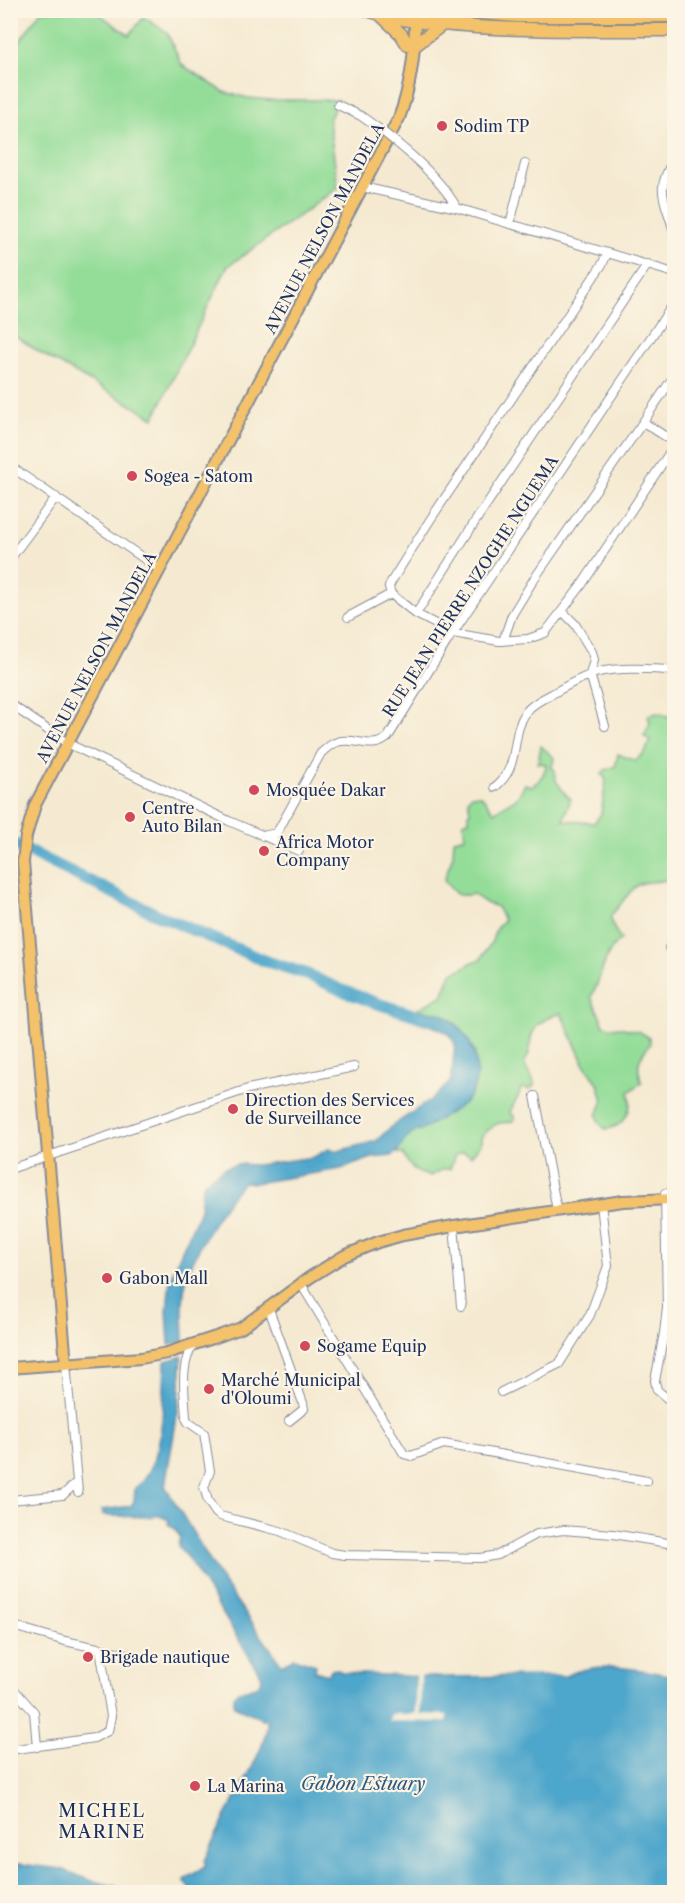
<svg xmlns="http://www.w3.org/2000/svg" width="685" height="1903" viewBox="0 0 685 1903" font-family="'Libre Caslon Text',serif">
<rect width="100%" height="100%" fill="#fcf5e5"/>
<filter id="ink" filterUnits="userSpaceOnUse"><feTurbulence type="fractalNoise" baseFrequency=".0167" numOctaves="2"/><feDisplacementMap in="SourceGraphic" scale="12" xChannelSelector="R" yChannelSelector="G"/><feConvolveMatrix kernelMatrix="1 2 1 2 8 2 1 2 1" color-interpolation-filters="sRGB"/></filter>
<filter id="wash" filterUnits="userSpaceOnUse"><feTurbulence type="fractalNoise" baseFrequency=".008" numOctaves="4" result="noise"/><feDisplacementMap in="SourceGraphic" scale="24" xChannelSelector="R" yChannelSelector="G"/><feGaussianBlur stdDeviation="1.35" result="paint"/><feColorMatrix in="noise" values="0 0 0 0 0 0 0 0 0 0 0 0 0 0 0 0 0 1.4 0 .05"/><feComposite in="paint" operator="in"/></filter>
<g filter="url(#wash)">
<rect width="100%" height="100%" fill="#f5ead1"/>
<path fill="#94dd99" stroke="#58867c" stroke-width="1.5" d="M41 11H95L129 35 144 17 167 33 182 65 224 92 248 98 271 100H339L329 120 338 188 227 267 154 418 44 355 11 333 10 55Z
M658 713 667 716 674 715 673 852C673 858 676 866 674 871 671 886 650 879 640 884 630 888 620 907 611 915 610 924 616 932 621 939 602 954 603 977 591 997L604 1025 611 1028 619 1027 640 1032 649 1038 650 1044C639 1057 635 1065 642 1082L629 1092C633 1110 625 1127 605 1129L599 1122 597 1115 603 1100 598 1083 584 1064 561 1013C548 1017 534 1023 531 1038 529 1048 531 1054 524 1062 526 1073 534 1074 534 1086L529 1090 525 1088 520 1089C520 1099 512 1103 510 1113L514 1116 515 1120C508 1125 506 1121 499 1123 492 1125 486 1133 481 1137V1144L471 1156 464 1152 455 1155 450 1169H444L430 1176C416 1173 409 1168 403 1154L396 1153 408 1135 447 1115 465 1102 473 1089 475 1077V1052L462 1029 443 1015 416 1010 442 996 451 973C462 971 469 962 481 959L492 941 496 929 504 920 497 907 486 903 473 894C454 898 456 893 444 880L453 855 454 839 465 837 463 822 469 820 468 814 470 811 468 799 471 795H481L494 812 517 798 525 784 532 786C539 782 546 772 546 764L538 763 541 746 554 758 552 768 555 770 556 781C562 788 563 794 571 799L563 820 594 823 601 814 606 780 602 774 605 770 615 767 618 754 635 761 646 751 650 740 644 736 650 723 648 715Z"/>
<path fill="#4da6cb" stroke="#346a94" stroke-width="1.5" d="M416 1010C425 1011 436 1011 444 1015 471 1030 488 1072 468 1099 463 1106 431 1124 422 1130 405 1131 404 1147 392 1156L372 1158 341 1169 255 1183 244 1182C223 1203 191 1256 185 1286 181 1303 184 1324 184 1342L169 1345 167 1311 170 1278 200 1210 202 1188 205 1181 224 1168 237 1164 257 1165 314 1157 328 1149 338 1151 376 1141 392 1126 436 1096 451 1081 455 1045C450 1029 432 1026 418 1022Z
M182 1356 179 1405 165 1486 222 1581 282 1665 294 1658 316 1665 315 1671 328 1675 331 1670 337 1669 343 1673 425 1677 565 1676C599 1659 639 1670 674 1676V1892H192L184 1882 185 1879 205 1867V1861C210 1849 216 1835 222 1823 234 1799 269 1745 267 1721L234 1706V1696L237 1692C246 1688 260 1690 262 1677L190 1561 178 1546 180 1537 175 1529 168 1524 169 1520 155 1514 153 1517 109 1516 102 1514V1510L131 1506 134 1501 135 1488C166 1466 163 1396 165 1361Z
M10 1863 62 1869 89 1880 115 1886 119 1890 118 1892H11Z"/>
<path fill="#f5ead1" d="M416 1674H421L420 1714 447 1715V1722L389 1721 390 1714H415Z"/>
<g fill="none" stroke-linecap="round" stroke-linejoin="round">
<path stroke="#4da6cb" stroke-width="12" d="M10 842 158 915 265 961 304 973 341 990 379 1004 431 1020"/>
</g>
</g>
<g filter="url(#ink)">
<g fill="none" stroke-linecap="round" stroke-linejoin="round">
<g stroke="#888c98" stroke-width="10">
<path id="minor" d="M338 105 361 116 382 131
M397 143C419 161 443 183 457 208
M674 159C654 192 665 198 674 232
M362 187 457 208 674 273
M510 224 525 164
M607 253 603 263 430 520 391 582 389 587 391 594 416 614 453 633 499 641 528 639 545 633 581 586 674 446
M643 422 674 376
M10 466 159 569
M10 559 56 497
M563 612 575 624 592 652 594 660 590 674 605 726
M416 614 478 517 648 264
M348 617 391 594
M503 641 512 615 534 579 643 422 674 442
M10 704 67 743 229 821 299 851
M495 787C522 765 509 738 526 712 531 705 544 698 552 694 590 672 603 667 647 669 656 669 666 669 674 672
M263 836 276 833 279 829 321 753C326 749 330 744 337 742 356 736 371 752 388 737L448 640 674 303
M669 948 674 946
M535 1096 557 1210
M10 1169 248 1089 354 1067
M665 1193 667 1308 664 1333 655 1381 657 1390 674 1404
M454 1226 461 1306
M301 1284 404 1454 411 1456 444 1444 647 1481
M269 1309 303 1403 304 1409 289 1421
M194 1344C179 1364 185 1394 186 1418L188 1422 204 1433 210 1471 204 1487 208 1501 216 1513 220 1516 280 1531 332 1553 345 1555 480 1558 498 1555 537 1534 563 1530 613 1534 674 1544
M66 1364 78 1492
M501 1392 559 1364 590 1315 608 1266 601 1204
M10 1500 63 1495 77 1482
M10 1625 65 1641 135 1656
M10 1685 34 1712 37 1747
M10 1750 94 1738 108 1731 111 1716 100 1648"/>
</g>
<g stroke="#888c98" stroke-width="14">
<path id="major" d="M66 1364 23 862 26 836 35 805 399 118C411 86 415 54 415 20
M10 1368 141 1358 167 1353 216 1337 241 1328 309 1278 344 1256 378 1242 403 1235 454 1226 623 1201 674 1199"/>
</g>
<g stroke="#888c98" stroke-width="15">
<path id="highway" d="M367 10C402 22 440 24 476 27 542 31 608 30 674 30
M444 10 518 16H674
M382 16 401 34 408 45
M414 46 443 24"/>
</g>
<use href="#minor" stroke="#fff" stroke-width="8"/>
<use href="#major" stroke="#f3c26a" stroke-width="10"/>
<use href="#highway" stroke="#f3c26a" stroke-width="12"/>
<g stroke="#888c98" stroke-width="10" stroke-linecap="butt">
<path id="minor-bridge" d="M382 131 397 143"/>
</g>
<use href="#minor-bridge" stroke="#fff" stroke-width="8"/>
</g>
</g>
<g fill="#d1495b" stroke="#fcf5e5" stroke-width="2">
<circle cx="442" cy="126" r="6"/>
<circle cx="132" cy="476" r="6"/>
<circle cx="254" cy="790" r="6"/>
<circle cx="130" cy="817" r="6"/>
<circle cx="264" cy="851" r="6"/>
<circle cx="233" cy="1109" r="6"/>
<circle cx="107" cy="1278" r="6"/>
<circle cx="305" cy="1346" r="6"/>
<circle cx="209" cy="1389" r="6"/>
<circle cx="88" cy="1657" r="6"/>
<circle cx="195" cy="1786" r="6"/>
</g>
<g text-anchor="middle" stroke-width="4.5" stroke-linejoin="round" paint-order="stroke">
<g font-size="16" fill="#1b2f5e" stroke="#fcf5e5" text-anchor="start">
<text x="454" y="132">Sodim TP</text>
<text x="144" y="482">Sogea - Satom</text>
<text x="266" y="796">Mosquée Dakar</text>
<text x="142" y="814">Centre<tspan x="142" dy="18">Auto Bilan</tspan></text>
<text x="276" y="848">Africa Motor<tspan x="276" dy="18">Company</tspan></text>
<text x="245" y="1106">Direction des Services<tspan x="245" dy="18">de Surveillance</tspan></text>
<text x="119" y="1284">Gabon Mall</text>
<text x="317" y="1352">Sogame Equip</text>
<text x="221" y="1386">Marché Municipal<tspan x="221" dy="18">d'Oloumi</tspan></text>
<text x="100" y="1663">Brigade nautique</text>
<text x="207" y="1792">La Marina</text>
</g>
<g font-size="16" fill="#1b2f5e" stroke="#fcf5e5">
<text transform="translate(324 228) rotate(-62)" y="6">AVENUE NELSON MANDELA</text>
<text transform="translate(470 586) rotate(-57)" y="6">RUE JEAN PIERRE NZOGHE NGUEMA</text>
<text transform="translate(96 657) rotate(-62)" y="6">AVENUE NELSON MANDELA</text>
</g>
<g font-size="18" font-style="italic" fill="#2c5984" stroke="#fcf5e5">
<text x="363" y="1790">Gabon Estuary</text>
</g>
<g font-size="18" letter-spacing="1.5" fill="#1b2f5e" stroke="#fcf5e5">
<text x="102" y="1817">MICHEL<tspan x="102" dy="21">MARINE</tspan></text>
</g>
</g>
<rect width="685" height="1903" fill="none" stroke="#fcf5e5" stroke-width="36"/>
</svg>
